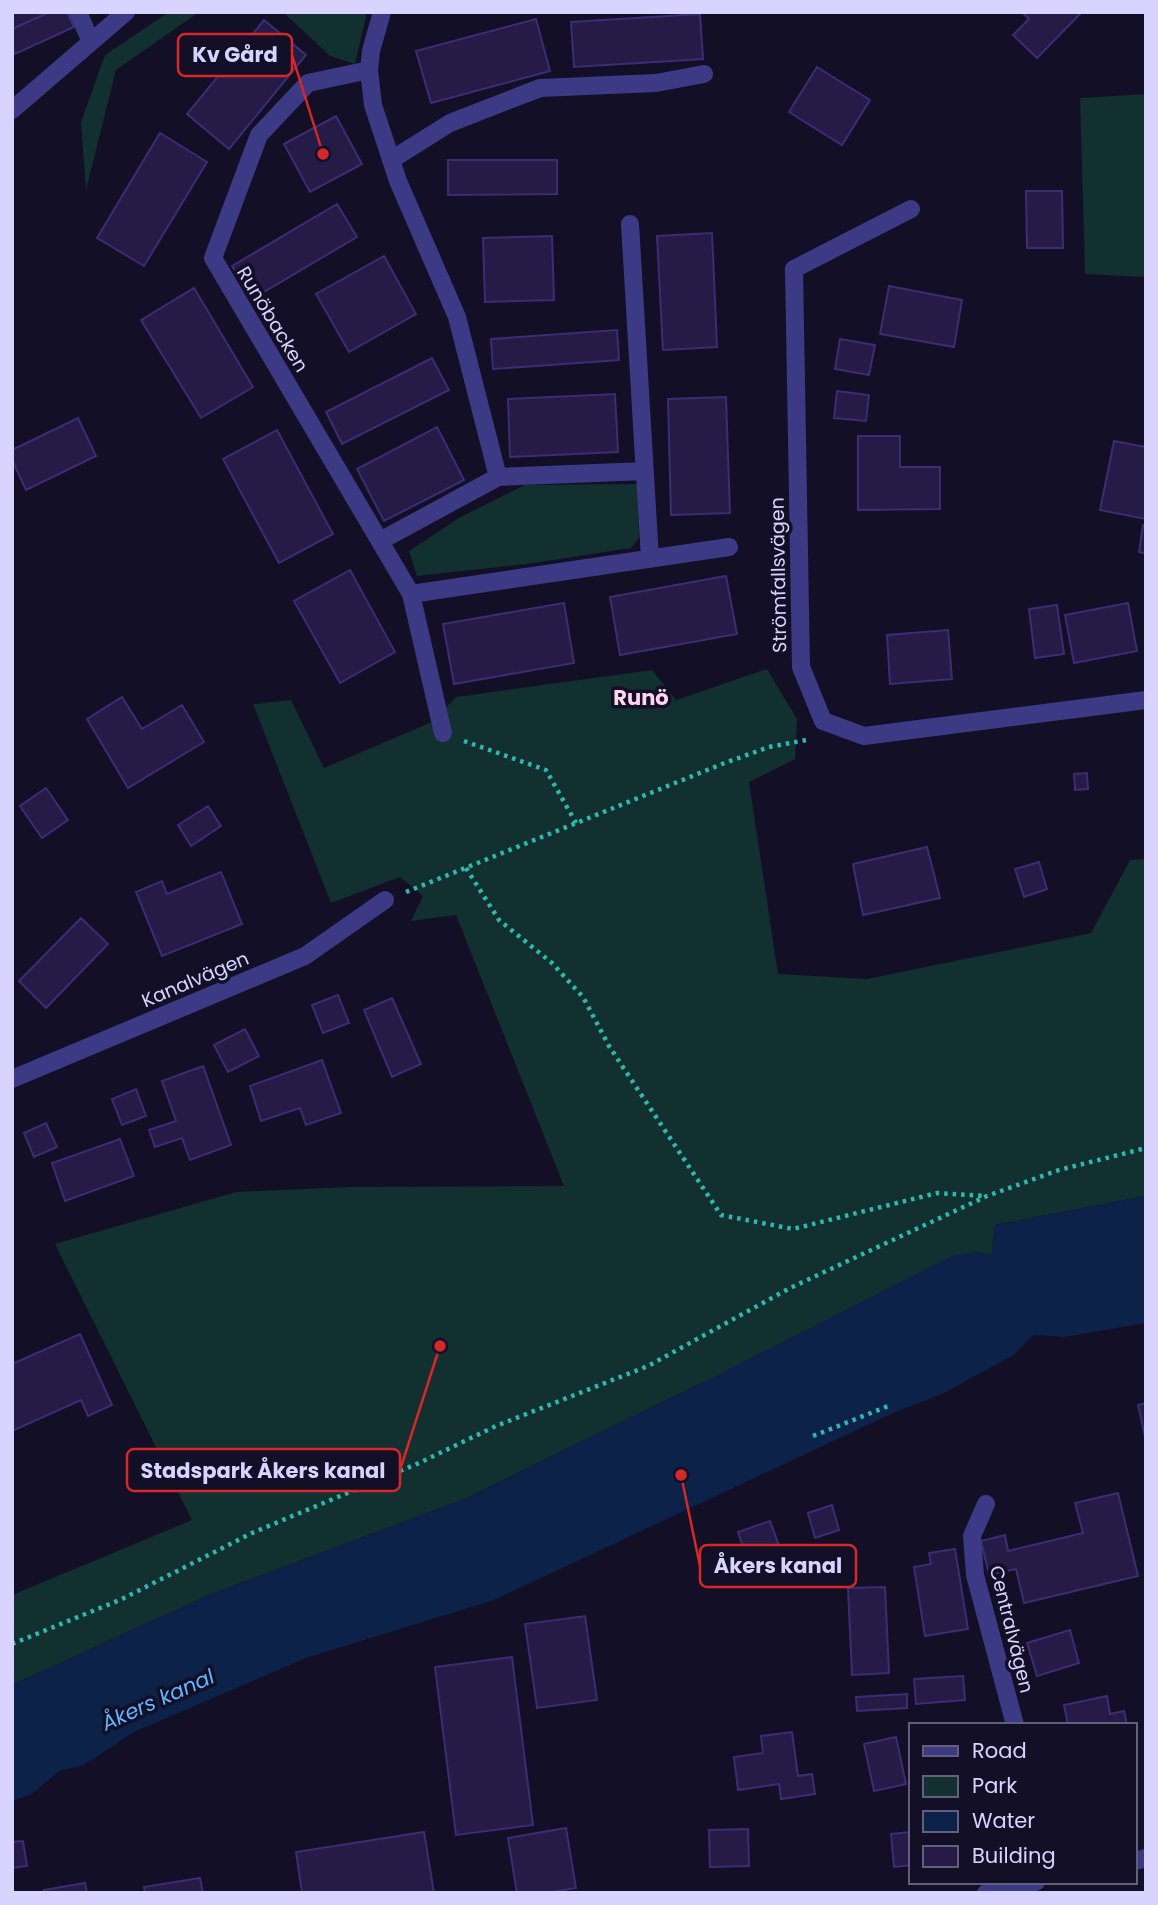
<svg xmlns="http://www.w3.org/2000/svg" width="1158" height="1905" viewBox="0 0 1158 1905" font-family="Poppins,sans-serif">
<rect width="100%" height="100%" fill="#130f26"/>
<path fill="#12302f" d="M169 12H199L116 70 86 190 81 122 105 55Z
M283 12H367L355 64 330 56Z
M1146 94V277L1085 274 1080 98Z
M637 484 639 538 631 548 534 563 417 576 409 551 459 518 525 485Z
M767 669 797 719 795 759 749 782 778 974 867 979 1091 933 1130 860 1146 859V1196L995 1225 992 1255 699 1384 467 1498 209 1595 12 1685V1595L192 1520 55 1244 236 1192 349 1187 564 1186 456 915 411 921 423 896 400 877 331 903 253 704 291 700 324 768 432 722 456 697 652 670 676 700Z"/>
<path fill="#0c2248" d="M1146 1196V1323L1064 1337 1033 1335 1014 1355 942 1394 893 1413 494 1600 306 1658 134 1732 82 1766 61 1770 30 1795 12 1801V1685L209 1595 467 1498 699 1384 952 1256 977 1252 992 1255 995 1225Z"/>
<path fill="#241b47" stroke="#3b2d73" stroke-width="2" d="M12 12H50L12 29Z
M50 12H67L74 27 15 54 12 47V29Z
M1022 12H1082L1037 58 1013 35 1029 19Z
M700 14 703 59 574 67 571 22Z
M536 19 550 71 431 103 416 51Z
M264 20 306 55 229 149 187 114Z
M817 67 870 100 842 145 789 112Z
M336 116 362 164 310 192 284 144Z
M160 133 207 162 144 266 97 238Z
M448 160H557V194L448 195Z
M1026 191H1062L1063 248H1027Z
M337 204 357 237 252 299 232 266Z
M712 233 717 347 663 350 657 236Z
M552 236 554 300 485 302 483 238Z
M384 256 416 314 349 352 316 294Z
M889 286 962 300 954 347 880 334Z
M194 288 253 387 201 418 141 320Z
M617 330 619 360 493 369 491 339Z
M840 339 875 345 869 375 835 369Z
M432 358 449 390 342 444 326 412Z
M837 391 869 395 866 421 834 418Z
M615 394 618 452 510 457 508 399Z
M726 397 730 513 671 515 668 399Z
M78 418 96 456 26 490 12 460V450Z
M437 427 464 480 384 521 357 469Z
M277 430 333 534 279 563 223 459Z
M858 436H900V467H940V509L858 510Z
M1114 441 1146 447V519L1100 510Z
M1143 525 1146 526V554L1139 552Z
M350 570 395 652 340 683 294 601Z
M726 576 737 634 620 655 610 597Z
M564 603 574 663 454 684 443 624Z
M1128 603 1137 651 1074 663 1065 615Z
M1057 605 1064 654 1035 658 1029 609Z
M948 630 952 679 890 684 887 635Z
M122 697 142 729 182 705 204 742 128 788 87 719Z
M1087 773 1088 789 1075 790 1074 774Z
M46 788 68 820 42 838 20 806Z
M208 806 221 826 191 846 178 825Z
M927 847 940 898 863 915 853 864Z
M1039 862 1047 889 1024 897 1015 869Z
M221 872 242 924 162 956 136 892 162 881 167 894Z
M81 918 108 944 46 1008 19 981Z
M338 995 349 1023 323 1033 312 1005Z
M392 998 421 1064 392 1077 364 1010Z
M245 1029 259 1056 228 1072 214 1045Z
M322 1060 341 1113 306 1125 300 1108 261 1121 250 1086Z
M203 1066 231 1145 190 1160 182 1138 155 1147 149 1130 176 1121 162 1081Z
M136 1089 146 1116 122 1125 112 1099Z
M46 1123 57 1147 34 1157 24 1133Z
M120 1139 134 1176 65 1201 52 1163Z
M80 1334 112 1405 88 1416 81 1400 12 1431V1364Z
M1146 1403V1441L1138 1405Z
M1118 1493 1138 1576 1024 1603 1016 1569 989 1575 981 1541 1005 1535 1008 1551 1083 1533 1075 1503Z
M832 1505 839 1530 815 1538 808 1513Z
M770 1521 790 1576 776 1581 766 1552 747 1559 738 1532Z
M955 1549 968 1629 925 1636 914 1567 931 1564 929 1553Z
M885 1587 889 1673 852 1675 848 1588Z
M585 1616 597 1700 537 1708 525 1624Z
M1070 1630 1079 1663 1037 1676 1027 1643Z
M512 1657 533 1825 456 1835 435 1667Z
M963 1676 965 1700 916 1704 914 1679Z
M907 1694V1708L857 1711 856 1697Z
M1107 1696 1110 1714 1124 1711 1127 1725H1068L1064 1705Z
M792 1732 798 1776 812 1774 815 1794 781 1799 779 1784 738 1790 734 1757 763 1753 761 1736Z
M896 1737 906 1784 874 1791 864 1744Z
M566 1828 576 1888 545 1893H517L508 1838Z
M748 1829 749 1866 710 1867 709 1830Z
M424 1832 434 1893H302L296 1852Z
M911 1832V1865L894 1867 891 1834Z
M23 1841 27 1866 12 1868V1842Z
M200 1878 203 1893H145L144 1887Z
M85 1883 87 1893H45L44 1890Z"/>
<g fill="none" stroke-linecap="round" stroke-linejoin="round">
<path stroke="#2fb8b0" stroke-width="4.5" stroke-dasharray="3.5 5" stroke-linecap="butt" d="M464 741 546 770 576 823
M466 868 499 920 552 963 583 997 609 1046 721 1215 793 1229 937 1193 987 1196
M406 892 722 764 769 747 806 740
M813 1436 891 1405
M12 1644 122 1599 252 1533 419 1463 496 1426 648 1366 790 1288 987 1196 1059 1170 1146 1148"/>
<path stroke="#3d3a85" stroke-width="18" d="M78 12 91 42
M382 12 371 51 369 70 373 105 398 181 457 317 498 477
M369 70 308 83 259 135 213 258 411 594 443 733
M12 110 126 12
M391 160 450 123 540 88 656 83 704 74
M911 209 794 269 801 667 823 721 864 736 1146 700
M630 224 650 559
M380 541 498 477 645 471
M411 594 729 547
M12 1079 305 956 385 900
M986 1504 972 1536 975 1575 1015 1725
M1135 1861 1146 1858
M986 1893 1036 1882"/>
</g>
<g text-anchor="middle" stroke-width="7" stroke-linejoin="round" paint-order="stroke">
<g font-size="19" fill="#d9d4ff" stroke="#130f26">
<text transform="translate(273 319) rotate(59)" y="7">Runöbacken</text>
<text transform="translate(778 575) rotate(-91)" y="7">Strömfallsvägen</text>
<text transform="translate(195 979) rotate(-23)" y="7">Kanalvägen</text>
<text transform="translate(1012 1629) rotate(76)" y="7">Centralvägen</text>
</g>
<g font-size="21" font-weight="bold" fill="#ffd6f0" stroke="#130f26">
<text x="641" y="705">Runö</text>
</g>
<g font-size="21" font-style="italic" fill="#62b6ff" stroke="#130f26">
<text transform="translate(158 1700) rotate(-24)" y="7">Åkers kanal</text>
</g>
</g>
<path fill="none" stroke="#d62828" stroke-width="2.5" d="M323 154L292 55M440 1346L400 1470M681 1475L700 1566"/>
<g fill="#d62828" stroke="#130f26" stroke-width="2.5">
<circle cx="323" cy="154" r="7"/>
<circle cx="440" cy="1346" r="7"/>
<circle cx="681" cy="1475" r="7"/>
</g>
<g fill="#130f26" stroke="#d62828" stroke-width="2.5">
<rect x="178" y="34" width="114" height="42" rx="7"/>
<rect x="127" y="1449" width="273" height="42" rx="7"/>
<rect x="700" y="1545" width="156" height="42" rx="7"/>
</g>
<g font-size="21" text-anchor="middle" font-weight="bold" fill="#d9d4ff">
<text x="235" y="62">Kv Gård</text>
<text x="263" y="1478">Stadspark Åkers kanal</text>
<text x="778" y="1573">Åkers kanal</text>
</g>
<rect width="1158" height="1905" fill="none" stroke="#d9d4ff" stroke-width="28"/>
<rect x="909" y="1723" width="228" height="161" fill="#130f26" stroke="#625e7d" stroke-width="2"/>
<rect x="923" y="1746" width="35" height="10" fill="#3d3a85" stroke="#625e7d" stroke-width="2"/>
<text x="972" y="1758" font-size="21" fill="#d9d4ff">Road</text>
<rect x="923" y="1776" width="35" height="21" fill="#12302f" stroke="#625e7d" stroke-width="2"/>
<text x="972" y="1793" font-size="21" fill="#d9d4ff">Park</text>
<rect x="923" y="1811" width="35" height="21" fill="#0c2248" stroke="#625e7d" stroke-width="2"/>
<text x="972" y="1828" font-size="21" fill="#d9d4ff">Water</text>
<rect x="923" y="1846" width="35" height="21" fill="#241b47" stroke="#625e7d" stroke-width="2"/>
<text x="972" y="1863" font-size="21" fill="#d9d4ff">Building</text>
</svg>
